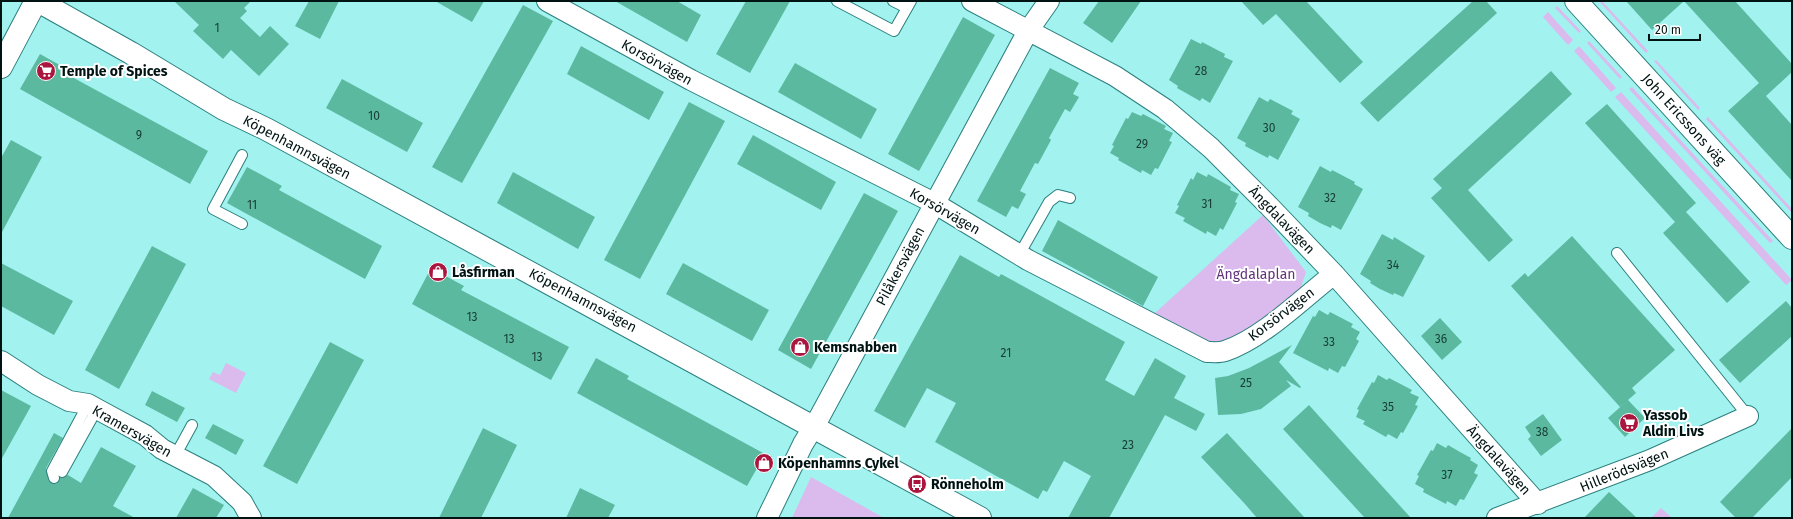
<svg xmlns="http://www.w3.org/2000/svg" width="1793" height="519" viewBox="0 0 1793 519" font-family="'Fira Sans',sans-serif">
<rect width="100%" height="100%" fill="#a2f2f0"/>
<path fill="#dbbaed" d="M1599 1H1602L1648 51 1646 53Z
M1557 6 1581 31 1579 33 1555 8Z
M1548 12 1573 40 1568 45 1543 17Z
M1589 41 1622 77 1620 79 1587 43Z
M1579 46 1616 88 1611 92 1574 51Z
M1656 60 1700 108 1698 110 1654 61Z
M1632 87 1773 241 1770 243 1629 89Z
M1621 92 1792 280 1786 285 1615 97Z
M1708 117 1792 209V213L1706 119Z
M1263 215 1306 272 1300 290 1228 344 1203 343 1155 313Z
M226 363 246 373 236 393 209 379 213 372 220 375Z
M811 477 884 518H792Z
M1661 508 1672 518H1651Z"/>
<path fill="#5bb99f" d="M174 1H251L244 8 247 11 240 18 260 37 270 26 289 44 259 76 231 50 223 59 193 31 199 25Z
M309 1H339L320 39 295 26Z
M435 1H484L472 22Z
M615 1H677L701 15 687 42Z
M746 1H790L750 73 716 54Z
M1099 1H1141L1112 43 1083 23Z
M1241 1H1306L1363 62 1340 83 1276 14 1263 25Z
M1473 1H1486L1497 13 1378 122 1360 103Z
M1626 1H1684L1652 30Z
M1684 1H1735L1792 64V72L1766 96 1792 125V181L1728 111 1759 83Z
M523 5 553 21 462 183 432 167Z
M963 17 995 35 919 171 888 154Z
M1191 39 1201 44 1202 42 1225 54 1224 57 1233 61 1210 103 1202 98 1200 101 1177 88 1178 86 1169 80Z
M581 46 664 92 649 120 567 74Z
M40 54 74 73 72 77 208 151 190 184 20 89Z
M795 63 877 109 861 139 778 92Z
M1050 68 1079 83 1073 94 1079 97 1070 112 1065 109 1049 138 1051 140 1038 164 1035 163 1020 191 1026 194 1018 209 1012 206 1006 217 977 201Z
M1551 71 1572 94 1468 190 1513 240 1489 262 1431 198 1442 188 1433 179Z
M342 79 423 123 407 152 326 108Z
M1259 97 1268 102 1270 99 1293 111 1291 114 1300 119 1278 160 1269 155 1268 158 1245 146 1246 143 1237 138Z
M689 102 725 121 640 279 604 260Z
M1607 104 1696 203 1686 212 1750 282 1727 303 1663 233 1675 222 1585 123Z
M1132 112 1141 116 1143 114 1166 126 1164 129 1173 133 1169 141 1172 142 1158 169 1155 168 1151 175 1142 170 1141 173 1118 160 1119 158 1110 153 1114 146 1112 145 1126 118 1128 119Z
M753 135 836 182 821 210 737 164Z
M11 140 42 157 1 234V158Z
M1320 166 1331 172 1332 170 1355 182 1354 184 1363 189 1341 230 1332 225 1331 228 1320 223 1308 216 1309 213 1298 207Z
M247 167 282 186 279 190 382 246 365 279 227 203Z
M513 172 595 217 578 249 497 203Z
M1197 172 1207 177 1208 174 1231 187 1230 190 1239 194 1235 202 1237 203 1223 230 1220 228 1216 236 1207 231 1206 234 1183 221 1185 218 1175 213 1179 206 1177 205 1191 178 1193 180Z
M864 193 898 211 811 369 778 350Z
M1058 220 1158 277 1143 306 1042 251Z
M1382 234 1393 240 1394 237 1425 256 1403 297 1394 293 1393 295 1380 289 1370 283 1371 281 1360 274Z
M1572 236 1675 350 1632 388 1636 393 1620 407 1511 286 1525 273 1528 277Z
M152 246 186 264 119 389 85 370Z
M960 255 999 277 1001 274 1125 342 1105 380 1134 396 1155 358 1186 376 1174 398 1205 414 1196 431 1165 415 1109 518H1068L1091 476 1064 461 1047 492 1043 490 1038 499 935 442 956 403 927 388 905 428 874 411Z
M1 263 73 301 54 335 1 306Z
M683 263 769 310 752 341 666 294Z
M431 268 464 286 461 290 569 347 551 380 412 304Z
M1786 301 1792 308V336L1740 383 1719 360Z
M1319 310 1328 315 1330 312 1353 324 1351 327 1360 332 1356 339 1359 341 1345 367 1342 366 1338 373 1329 368 1328 371 1293 353 1313 316 1315 317Z
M1440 318 1462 342 1442 360 1421 336Z
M330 342 364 360 297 484 263 466Z
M1292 345 1279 362 1301 387 1300 388 1286 380 1291 386 1261 409 1241 414 1218 415 1215 378 1228 376 1249 368Z
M596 358 629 376 627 379 765 454 747 486 577 393Z
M1378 375 1387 380 1389 378 1412 390 1410 393 1419 397 1415 405 1418 406 1403 433 1401 432 1397 439 1388 434 1386 437 1363 424 1365 421 1356 417 1359 410 1357 409 1372 382 1374 383Z
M1 390 31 406 1 460Z
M152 391 185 408 177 422 145 405Z
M1628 400 1645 418 1625 437 1608 418Z
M1309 405 1353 454 1411 518H1365L1283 429Z
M1543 414 1562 440 1541 456 1528 439 1531 436 1525 427Z
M213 424 244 440 236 455 205 438Z
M483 428 517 445 481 518H439Z
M1792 428V477L1752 518H1736L1720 502Z
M54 433 63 438 46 468 49 482 56 484 60 478 68 475 81 483 101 447 136 466 113 506 135 518H8Z
M1227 433 1305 518H1257L1245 504 1201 457Z
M1437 443 1446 448 1448 445 1460 452 1471 458 1470 460 1478 465 1474 473 1478 475 1464 500 1460 499 1456 506 1447 501 1446 504 1423 492 1424 489 1415 484 1419 476 1417 475 1431 450 1433 451Z
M193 488 224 505 216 518H176Z
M580 488 615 505 608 518H566Z
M1609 492 1637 518H1584Z"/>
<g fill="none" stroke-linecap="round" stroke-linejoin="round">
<g stroke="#2b7f7d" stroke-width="12">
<path id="lane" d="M837 1 894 31 911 1
M893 1 907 8
M242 155 213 209 242 224
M1617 253 1748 416
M1019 255 1049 202 1058 195 1070 198
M175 456 192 425
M62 472 97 409
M54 478 52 471 88 404"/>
</g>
<g stroke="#2b7f7d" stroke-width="22">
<path id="street" d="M547 1 691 80 934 203 1028 260 1207 352C1212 352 1219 353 1225 351 1262 339 1303 298 1334 274
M972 1 1115 76 1165 109 1211 148 1269 206 1334 274 1538 504
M1 361 38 385 69 401 88 404 97 409 145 435 162 449 214 476 242 502 251 518
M767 518 803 444 820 416 1028 31 1049 1
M1497 518 1650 460 1748 416"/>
</g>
<g stroke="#2b7f7d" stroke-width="24">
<path id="secondary" d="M38 1 131 53 224 109 266 129C504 258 742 388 980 518
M1576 1 1792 238
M1 67 36 1"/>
</g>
<use href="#lane" stroke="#fff" stroke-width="10"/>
<use href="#street" stroke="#fff" stroke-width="20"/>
<use href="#secondary" stroke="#fff" stroke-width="22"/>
</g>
<defs>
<g id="supermarket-disc" transform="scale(1)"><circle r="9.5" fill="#ab163f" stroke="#fff"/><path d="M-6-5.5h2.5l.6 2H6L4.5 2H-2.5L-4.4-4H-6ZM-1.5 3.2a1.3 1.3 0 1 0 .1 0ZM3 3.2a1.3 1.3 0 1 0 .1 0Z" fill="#fff"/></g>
<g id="shop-disc" transform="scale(1)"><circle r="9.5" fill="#ab163f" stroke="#fff"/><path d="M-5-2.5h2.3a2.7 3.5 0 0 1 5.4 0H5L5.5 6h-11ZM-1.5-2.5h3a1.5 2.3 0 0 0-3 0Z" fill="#fff"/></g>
<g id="bus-disc" transform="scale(1)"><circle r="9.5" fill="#ab163f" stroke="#fff"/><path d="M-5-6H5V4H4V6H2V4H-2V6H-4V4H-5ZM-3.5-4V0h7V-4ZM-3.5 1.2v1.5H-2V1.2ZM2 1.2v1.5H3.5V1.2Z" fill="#fff"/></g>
</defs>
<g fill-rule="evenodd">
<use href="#supermarket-disc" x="46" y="71"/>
<use href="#shop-disc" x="438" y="272"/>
<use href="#shop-disc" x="800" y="347"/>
<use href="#supermarket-disc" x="1629" y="423"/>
<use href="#shop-disc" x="764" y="463"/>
<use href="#bus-disc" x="917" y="484"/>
</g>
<g text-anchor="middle" stroke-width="4" stroke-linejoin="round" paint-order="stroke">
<g font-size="12" fill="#173c36">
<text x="217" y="32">1</text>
<text x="1201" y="75">28</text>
<text x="374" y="120">10</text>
<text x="1269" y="132">30</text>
<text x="139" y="139">9</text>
<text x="1142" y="148">29</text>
<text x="1330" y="202">32</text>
<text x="1207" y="208">31</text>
<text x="252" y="209">11</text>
<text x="1393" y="269">34</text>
<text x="472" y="321">13</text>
<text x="509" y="343">13</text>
<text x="1441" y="343">36</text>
<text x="1329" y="346">33</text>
<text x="1006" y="357">21</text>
<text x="537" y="361">13</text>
<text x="1246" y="387">25</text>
<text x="1388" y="411">35</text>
<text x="1542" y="436">38</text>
<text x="1128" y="449">23</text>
<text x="1447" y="479">37</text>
</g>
<g font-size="14" fill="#001313" stroke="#fff">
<text transform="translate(657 62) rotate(29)" y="5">Korsörvägen</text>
<text transform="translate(1684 119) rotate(48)" y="5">John Ericssons väg</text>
<text transform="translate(297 147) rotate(28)" y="5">Köpenhamnsvägen</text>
<text transform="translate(945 211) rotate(30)" y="5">Korsörvägen</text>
<text transform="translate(1282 220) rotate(46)" y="5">Ängdalavägen</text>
<text transform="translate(900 266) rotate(-62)" y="5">Pilåkersvägen</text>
<text transform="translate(583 300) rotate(28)" y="5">Köpenhamnsvägen</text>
<text transform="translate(1281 314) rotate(-37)" y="5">Korsörvägen</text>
<text transform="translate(132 431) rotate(30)" y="5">Kramersvägen</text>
<text transform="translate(1499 460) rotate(48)" y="5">Ängdalavägen</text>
<text transform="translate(1624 470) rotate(-22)" y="5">Hillerödsvägen</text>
</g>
<g font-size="14" font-weight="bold" fill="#001313" stroke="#fff" text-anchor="start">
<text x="60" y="76">Temple of Spices</text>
<text x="452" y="277">Låsfirman</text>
<text x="814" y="352">Kemsnabben</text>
<text x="1643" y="420">Yassob<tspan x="1643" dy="16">Aldin Livs</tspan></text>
<text x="778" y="468">Köpenhamns Cykel</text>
<text x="931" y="489">Rönneholm</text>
</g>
<g font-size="14" fill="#63327c" stroke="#fff">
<text x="1256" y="279">Ängdalaplan</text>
</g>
</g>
<rect width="1793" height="519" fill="none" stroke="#001313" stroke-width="4"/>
<path d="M1649 34v6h51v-6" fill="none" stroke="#001313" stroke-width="2"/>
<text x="1655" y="34" font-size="12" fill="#001313" stroke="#ffffff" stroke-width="3" paint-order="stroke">20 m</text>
</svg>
